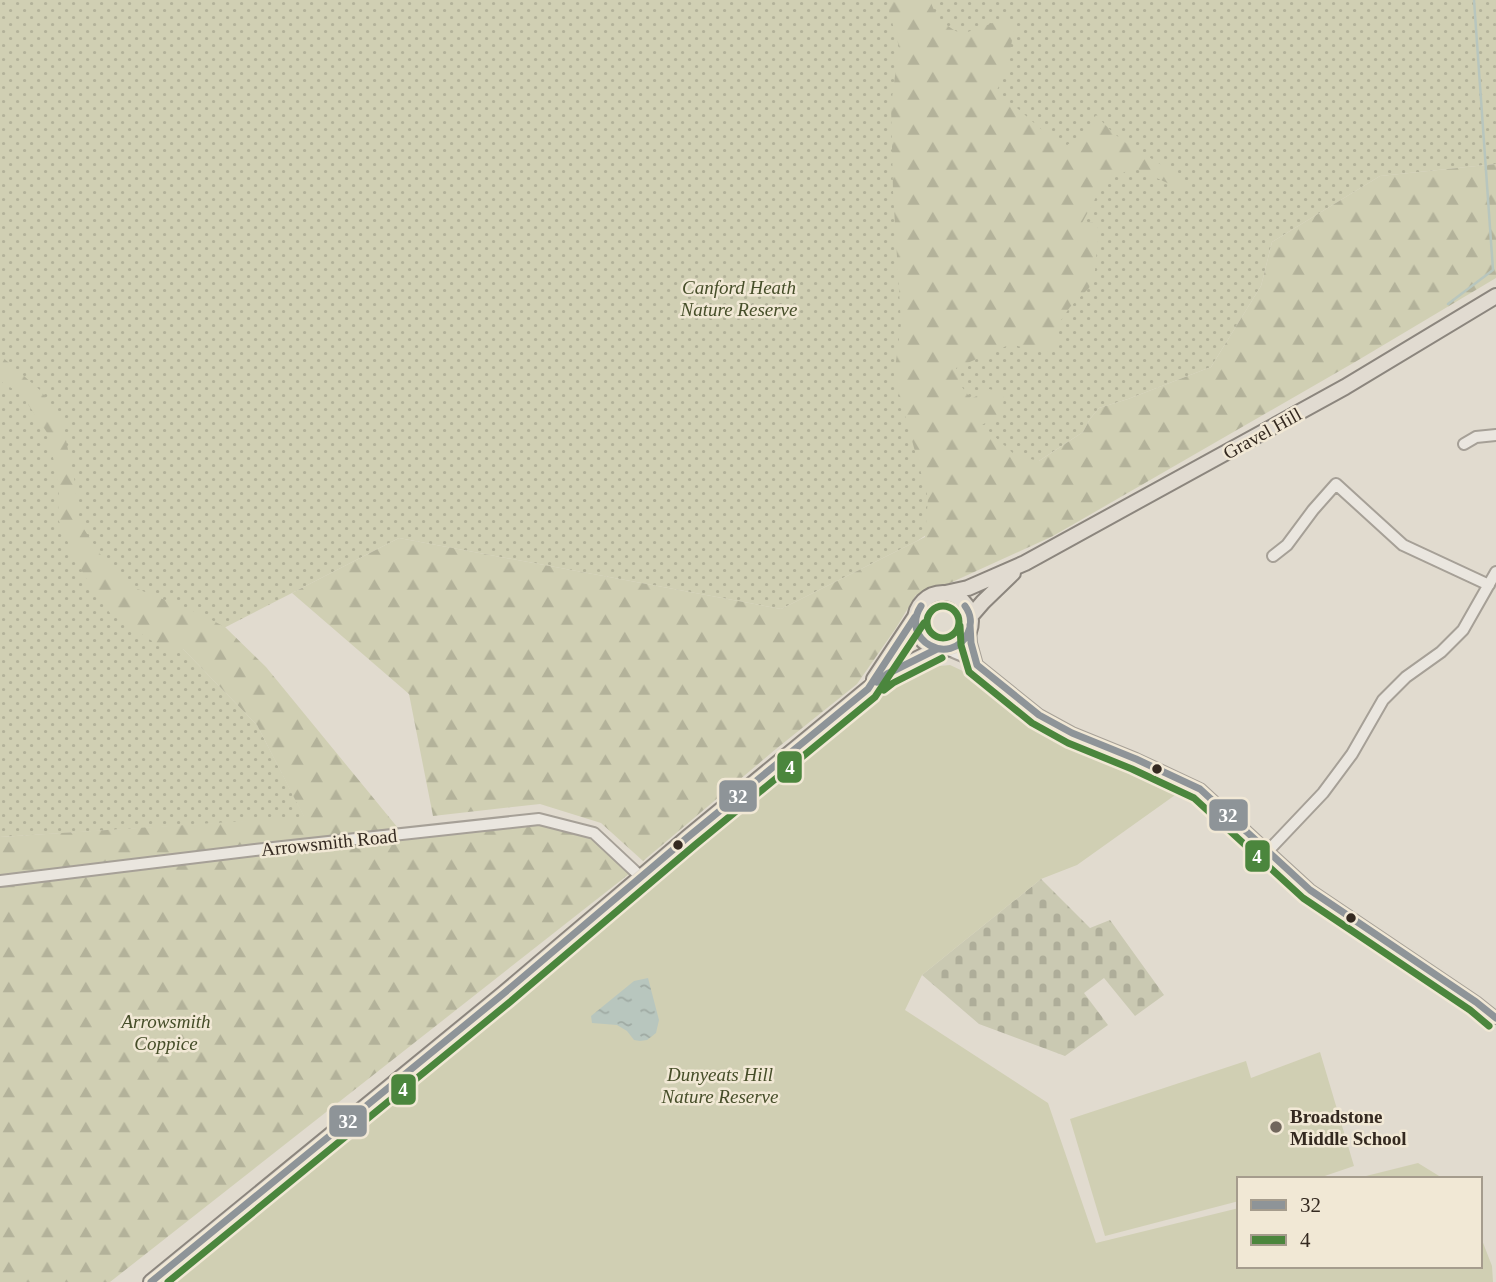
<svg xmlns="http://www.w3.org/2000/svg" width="1496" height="1282" viewBox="0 0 1496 1282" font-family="'Times New Roman',serif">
<defs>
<pattern id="grass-dots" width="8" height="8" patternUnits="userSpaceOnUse" patternTransform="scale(1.75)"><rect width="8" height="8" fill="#d0cfb3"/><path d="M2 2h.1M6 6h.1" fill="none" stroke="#b3b29a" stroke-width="1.8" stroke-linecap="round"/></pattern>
<pattern id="forest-firs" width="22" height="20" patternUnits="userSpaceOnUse" patternTransform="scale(1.75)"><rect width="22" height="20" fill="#d0cfb3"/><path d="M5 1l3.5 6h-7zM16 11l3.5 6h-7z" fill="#b3b29a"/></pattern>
<pattern id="cemetery-stones" width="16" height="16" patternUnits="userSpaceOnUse" patternTransform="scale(1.75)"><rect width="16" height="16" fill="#cac9b2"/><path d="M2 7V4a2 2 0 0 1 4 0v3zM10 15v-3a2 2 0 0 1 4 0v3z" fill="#aead99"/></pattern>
<pattern id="water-ripples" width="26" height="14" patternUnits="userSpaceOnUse" patternTransform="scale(1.75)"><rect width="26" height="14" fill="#b8c6be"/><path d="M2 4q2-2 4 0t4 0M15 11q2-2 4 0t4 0" fill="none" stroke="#9faaa3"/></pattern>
</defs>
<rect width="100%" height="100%" fill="#e1dbcf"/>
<path fill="url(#grass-dots)" d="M0 0H1496V164L1380 176 1272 242 1261 286 1211 367 1128 399 1099 408 1090 419 1083 432 917 541 781 609 399 538 183 649 257 725 305 818 0 837Z"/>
<path fill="url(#forest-firs)" d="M889 0H930C936 18 945 26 962 34L1004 19 1015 25 1006 72 995 94 1017 108 1049 136 1064 147 1086 133 1096 115C1106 126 1117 137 1129 145 1150 158 1171 170 1191 184L1178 188 1133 167 1118 176 1108 175 1082 223 1097 222 1098 236 1095 271 1089 288 1070 307 1055 329 1060 341 1057 351 1038 352 1011 344 956 368 959 383 971 399 989 389 1004 393 1003 407 995 417 982 425 1016 456 1039 461 1083 432 1090 419 1099 408 1128 399 1211 367 1261 286 1272 242 1380 176 1496 164V278L1355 362 1053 536 950 583 916 595 896 628 857 684 776 749 643 861 601 823 540 804 433 816 409 694 292 593 399 538 781 609 925 537 928 498 894 376 901 324 893 191 891 105 899 47 889 11Z
M0 355 41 391 62 421 75 483 78 520 106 563 135 588 198 613 225 627 266 667 407 839 543 824 590 837 629 874 110 1282H0V837L304 817 257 725 183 649 167 651 110 613 97 597 75 559 58 519 59 485 48 434 21 394 0 381Z"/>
<path fill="url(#cemetery-stones)" d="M1041 879 1090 928 1110 920 1164 995 1135 1016 1104 978 1084 993 1108 1025 1065 1056 979 1024 922 975Z"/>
<path fill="#d0cfb3" d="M950 665 995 686 1044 725 1185 788 1077 865 1041 879 922 975 905 1010 1048 1103 1096 1243 1239 1208V1266H1480V1235L1492 1266 1493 1282H170L845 723 886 686 920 668Z
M1320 1052 1354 1166 1316 1179H1239V1201L1105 1236 1070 1119 1246 1061 1251 1078Z
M1418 1163 1444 1179H1354Z"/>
<path fill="url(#water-ripples)" d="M648 978 659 1020 656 1033 647 1040 640 1041 634 1040 627 1031 617 1025 592 1023 591 1016 634 981Z"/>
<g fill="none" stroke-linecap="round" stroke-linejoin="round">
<path stroke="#b8c6be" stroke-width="2.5" d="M1448 304 1493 270 1474 0"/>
<g stroke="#a6a097" stroke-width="14">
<path id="minor" d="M1464 444 1476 437 1496 435
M1273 556 1287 545 1313 510 1336 484 1403 545 1489 585
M970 625 971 643 977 665
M946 649 965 657 977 665 1039 715 1072 733 1136 759 1200 789 1310 890 1476 1002 1496 1018
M1267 852 1323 793 1352 754 1383 700 1406 677 1441 652 1463 630 1496 572
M0 881 255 850 539 819 594 833 641 877"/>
</g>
<g stroke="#8c867e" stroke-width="18">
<path id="major" d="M915 621a28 28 0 1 1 56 0a28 28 0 1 1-56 0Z
M941 594 968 588 1025 563 1345 387 1496 296
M970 617 983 602 1013 573
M874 679 915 617
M151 1282 503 994 688 837 868 689 887 674 937 649"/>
</g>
<use href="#minor" stroke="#eae6df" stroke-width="10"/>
<use href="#major" stroke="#e1dbd1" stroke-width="14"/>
<g stroke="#f1e8d5" stroke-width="12">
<path id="bus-1" d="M921 606C899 640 951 668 968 633 972 624 971 614 965 606
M970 625 971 643 977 665 1039 715 1072 733 1136 759 1200 789 1310 890 1476 1002 1496 1018
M877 682 887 674 937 649
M151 1282 503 994 688 837 868 689 915 617"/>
</g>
<g stroke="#f1e8d5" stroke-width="12">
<path id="bus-2" d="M927 622a16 16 0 1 1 32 0a16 16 0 1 1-32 0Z
M960 626 961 645 969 672 1032 723 1068 743 1132 769 1194 798 1303 898 1470 1010 1489 1026
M884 690 893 683 942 658
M168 1282 510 1002 695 845 875 697 924 623"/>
</g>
<use href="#bus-1" stroke="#8e9498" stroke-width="7"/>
<use href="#bus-2" stroke="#4b863d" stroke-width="7"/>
</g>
<g fill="#342920" stroke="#f1e8d5" stroke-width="2.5">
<circle cx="1157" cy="769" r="6"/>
<circle cx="678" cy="845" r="6"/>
<circle cx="1351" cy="918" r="6"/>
</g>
<circle fill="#71675d" stroke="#f1e8d5" stroke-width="2.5" cx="1276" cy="1127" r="7"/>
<g text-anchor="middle" stroke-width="5" stroke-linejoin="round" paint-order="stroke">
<g font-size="19" font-style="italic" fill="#464e29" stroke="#f1e8d5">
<text x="739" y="294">Canford Heath<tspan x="739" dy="22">Nature Reserve</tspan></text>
<text x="166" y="1028">Arrowsmith<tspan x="166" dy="22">Coppice</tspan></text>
<text x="720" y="1081">Dunyeats Hill<tspan x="720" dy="22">Nature Reserve</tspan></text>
</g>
<g font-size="19" fill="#342920" stroke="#f1e8d5">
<text transform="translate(1262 433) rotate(-29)" y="7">Gravel Hill</text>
<text transform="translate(329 842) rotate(-6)" y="7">Arrowsmith Road</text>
</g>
<g font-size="19" font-weight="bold" fill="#342920" stroke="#f1e8d5" text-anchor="start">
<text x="1290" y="1123">Broadstone<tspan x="1290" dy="22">Middle School</tspan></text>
</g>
</g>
<g stroke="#f1e8d5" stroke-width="2.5">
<rect x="776" y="750" width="27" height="34" rx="7" fill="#4b863d"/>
<rect x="718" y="779" width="40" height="34" rx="7" fill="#8e9498"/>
<rect x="1208" y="798" width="41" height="34" rx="7" fill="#8e9498"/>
<rect x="1244" y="839" width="27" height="34" rx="7" fill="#4b863d"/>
<rect x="390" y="1073" width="27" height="33" rx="7" fill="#4b863d"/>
<rect x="328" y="1104" width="40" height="34" rx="7" fill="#8e9498"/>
</g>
<g font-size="19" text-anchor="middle" font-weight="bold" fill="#fff">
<text x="790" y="774">4</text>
<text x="738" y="803">32</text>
<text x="1228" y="822">32</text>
<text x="1257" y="863">4</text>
<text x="403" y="1096">4</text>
<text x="348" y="1128">32</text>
</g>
<rect x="1237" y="1177" width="245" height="91" fill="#f1e8d5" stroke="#a59c8d" stroke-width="2"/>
<rect x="1251" y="1200" width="35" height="10" fill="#8e9498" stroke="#a59c8d" stroke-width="2"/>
<text x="1300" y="1212" font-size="21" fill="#342920">32</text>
<rect x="1251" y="1235" width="35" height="10" fill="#4b863d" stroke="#a59c8d" stroke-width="2"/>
<text x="1300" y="1247" font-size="21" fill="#342920">4</text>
</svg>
